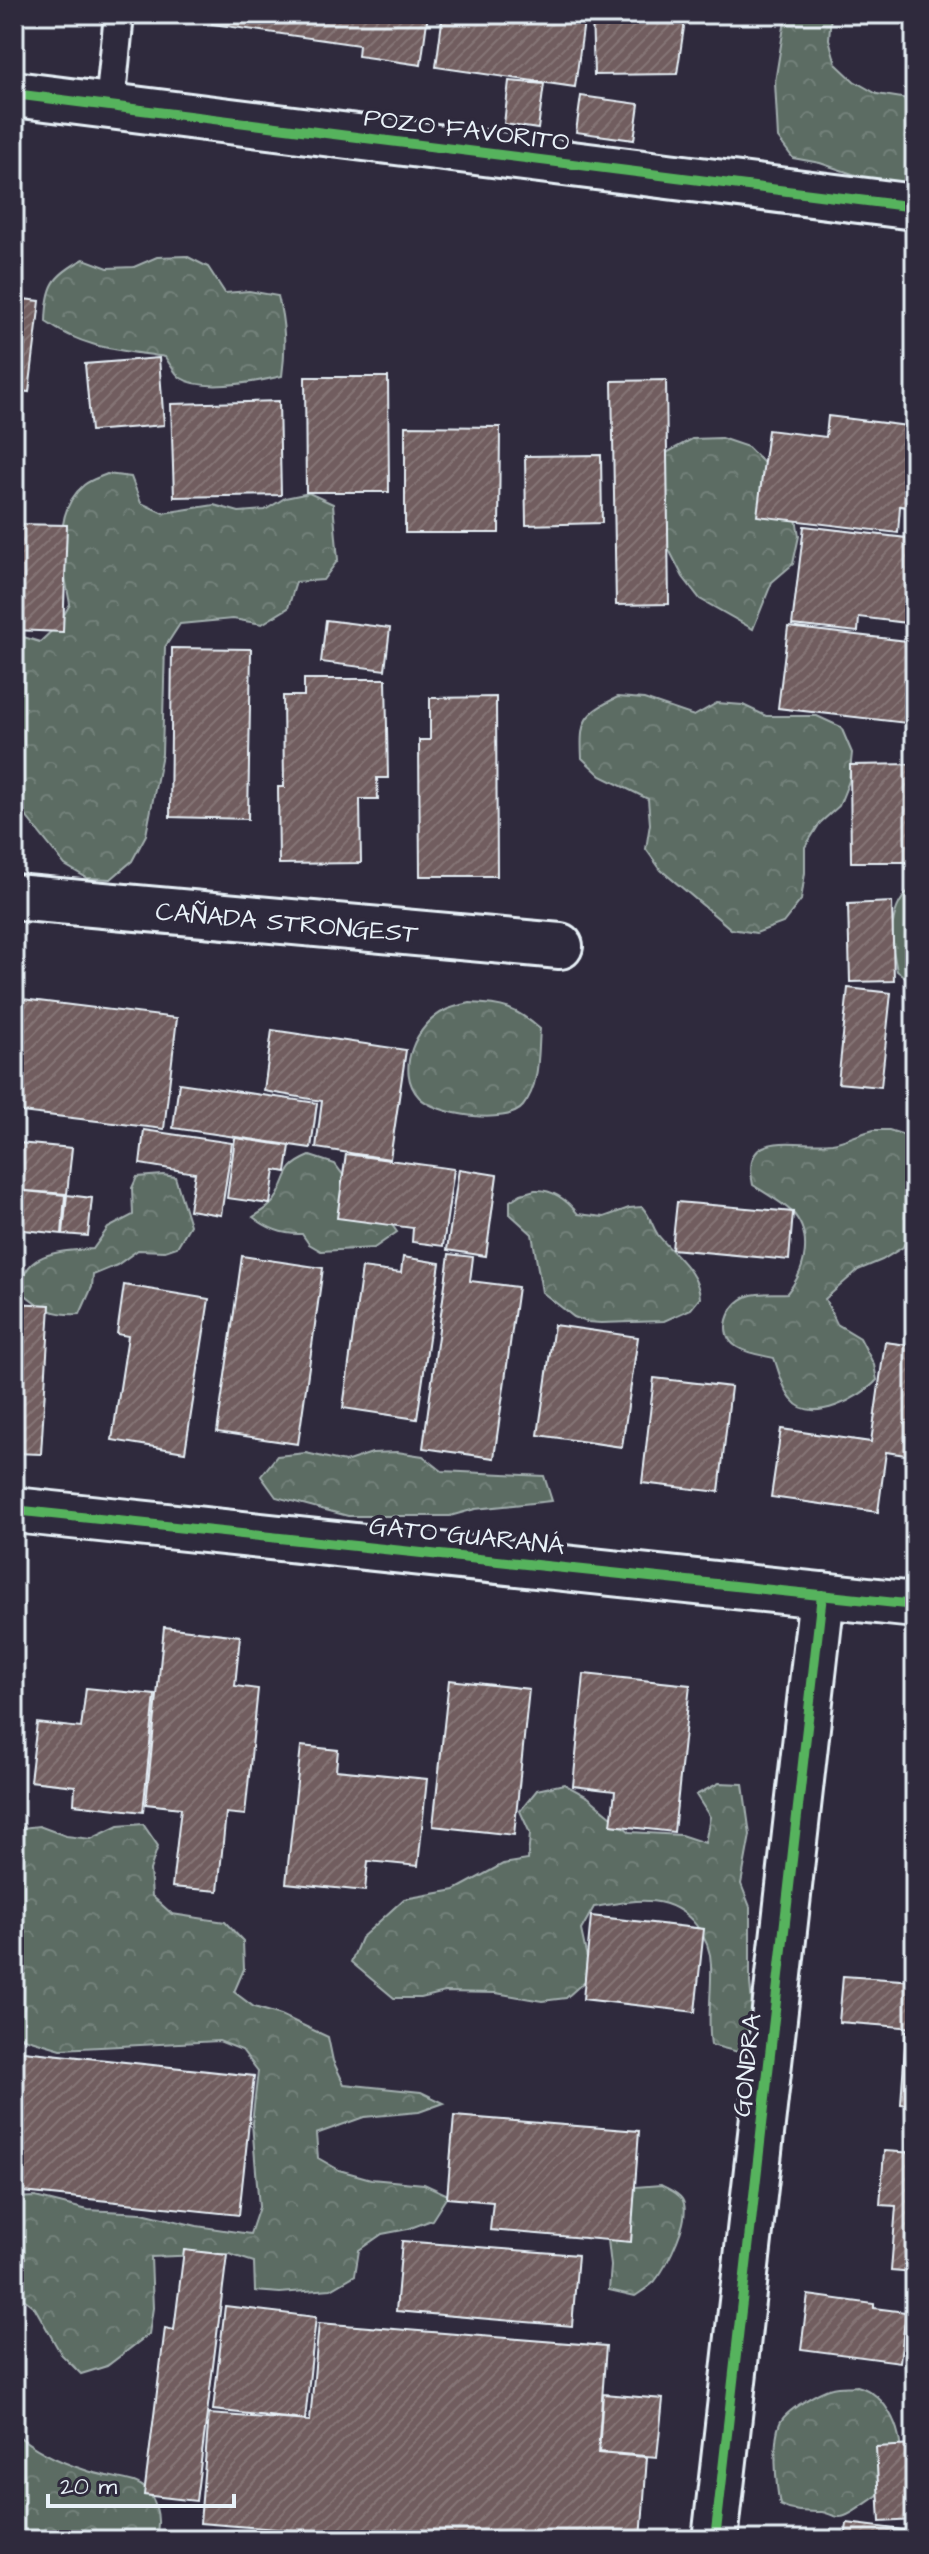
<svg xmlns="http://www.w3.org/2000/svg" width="929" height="2554" viewBox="0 0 929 2554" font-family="'Architects Daughter',sans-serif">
<defs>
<pattern id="forest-crowns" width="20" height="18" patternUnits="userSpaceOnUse" patternTransform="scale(2)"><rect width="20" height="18" fill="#5c6c63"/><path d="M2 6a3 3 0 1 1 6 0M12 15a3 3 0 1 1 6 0" fill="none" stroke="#73817a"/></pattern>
<pattern id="building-hatch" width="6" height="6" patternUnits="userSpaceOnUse" patternTransform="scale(2)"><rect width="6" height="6" fill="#715d5e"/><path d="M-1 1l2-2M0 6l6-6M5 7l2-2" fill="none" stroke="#857576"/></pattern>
</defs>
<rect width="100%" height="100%" fill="#2f2a3d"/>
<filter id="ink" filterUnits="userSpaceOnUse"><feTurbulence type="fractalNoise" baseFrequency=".0125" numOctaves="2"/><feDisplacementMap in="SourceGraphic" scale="16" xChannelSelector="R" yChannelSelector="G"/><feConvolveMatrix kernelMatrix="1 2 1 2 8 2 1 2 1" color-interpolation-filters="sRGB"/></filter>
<g filter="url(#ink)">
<path fill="url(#forest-crowns)" stroke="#a2aeae" stroke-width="2" d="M786 14H831L829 39 836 64 854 81 877 94 915 100V188L900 190 820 163 793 158 778 138 775 82Z
M186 256 208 267 225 293 249 291 278 296C285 324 286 347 282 376 256 382 204 393 181 378 175 374 170 364 165 357 120 350 85 349 46 322 47 286 52 276 84 259L108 268 134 267 157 257Z
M721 438 748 447 769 468 795 512 799 536 793 564 772 582 753 629 700 599 683 577 659 530 653 479 668 452 692 439Z
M107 474 131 477 141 503 163 513 214 505 239 512 265 510 285 498 309 493 333 504 338 560 323 580 296 582 288 608 262 624 233 619 180 624 165 647 162 754 146 835 132 861 111 879 87 878 65 865 14 801V634L40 642 59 624 70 604C63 567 50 513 84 485 90 480 100 477 107 474Z
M618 697 644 699 694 716 717 703 743 705 766 716H817L841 727 852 753 849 781 839 806 820 823 805 847V873L801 900 783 923 756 933 731 929 661 870 646 849 650 824 648 799 601 776 582 758C580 720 583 714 618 697Z
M915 885V985L897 971C890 939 887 907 915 885Z
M470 1003C503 1004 516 1008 540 1029 538 1055 540 1085 523 1106 507 1126 435 1115 419 1097 394 1070 417 1023 446 1010 454 1006 463 1005 470 1003Z
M874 1130H889L914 1138 915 1221 903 1247 882 1260 858 1270 825 1299 837 1324 860 1338 874 1365 877 1380C862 1397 811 1425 792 1400 783 1390 779 1371 774 1358 762 1355 748 1354 737 1347 716 1334 728 1304 748 1296 759 1292 774 1294 787 1293 806 1271 814 1234 791 1211 780 1201 765 1193 753 1185 740 1127 795 1147 832 1143 846 1141 860 1133 874 1130Z
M310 1156 335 1164 343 1175 341 1189 389 1221 397 1232 374 1248 321 1251 309 1244 302 1234C283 1235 268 1229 253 1217 263 1211 272 1206 278 1195 289 1174 284 1167 310 1156Z
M163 1175 175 1177 190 1225 177 1247 165 1251 138 1250 117 1265 93 1275 92 1287 80 1314C54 1316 40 1308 21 1291 22 1251 62 1251 93 1249L108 1228 133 1215 132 1188 137 1177Z
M535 1190C553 1189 567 1200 578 1214L604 1217 629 1208 642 1207C652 1218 651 1225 658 1235 674 1255 699 1272 700 1298L691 1309 664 1321 601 1323 587 1322 574 1317 542 1292 532 1234 510 1214V1201L521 1194Z
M397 1452 423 1456 442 1471 544 1476 552 1501 475 1509 450 1516H348L276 1497 261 1476 277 1456 306 1453 345 1462 372 1453Z
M719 1783 743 1784 750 1835 741 1884 750 1907V1983L755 2034 738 2052 711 2045C707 2016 712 1992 711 1965 711 1950 705 1937 696 1925 669 1891 631 1901 594 1907L581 1930 587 1958 585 1981 566 1998 542 2001 496 1993 445 1992 421 1998H394L351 1962 361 1938 404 1899 455 1890 503 1864 528 1860 530 1833 520 1811 537 1790 564 1784 588 1797 630 1832 681 1835 705 1843 710 1817 696 1795Z
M143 1824 158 1846 150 1870 152 1896 172 1914 225 1922 243 1941 244 1969 234 1992 254 2007 281 2015 328 2037 333 2061 344 2084 421 2092 444 2103 419 2112 364 2117 316 2134 318 2158 339 2170 371 2179 424 2184 448 2195 432 2220 408 2229 382 2234 359 2250 355 2275 331 2289 280 2293 255 2291 254 2262 229 2254 151 2257 153 2308 149 2334 107 2366 81 2374 61 2354 35 2308 15 2292 14 2198 35 2197 88 2210 142 2213 197 2226 250 2234 259 2207 252 2123 258 2071 242 2050 219 2041 61 2049 14 2035 18 1951 14 1947V1829L39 1826 66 1836 91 1839 118 1826Z
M661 2185C668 2189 677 2192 682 2199 693 2216 667 2266 655 2281 649 2287 641 2292 635 2296L609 2290 611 2266 608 2240 622 2191 635 2187Z
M857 2386C888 2394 906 2436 899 2466 895 2485 877 2496 862 2506 856 2510 847 2517 840 2517 834 2517 828 2513 822 2512 806 2511 795 2513 780 2505 776 2486 772 2441 780 2423 785 2411 819 2391 832 2388 839 2386 849 2387 857 2386Z
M14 2432C34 2450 60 2462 85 2470 101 2476 118 2477 134 2482 157 2490 162 2520 155 2540H14Z"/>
<path fill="url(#building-hatch)" stroke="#e8f1f8" stroke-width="2" d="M214 14H428L421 65 358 56 359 45 212 24Z
M443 14H585L575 87 436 67Z
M592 14H686L677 74 594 75Z
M509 81 544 84 538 129 504 124Z
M581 96 639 104 634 140 576 132Z
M14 298 40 301 29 392 14 390Z
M159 358 164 425 91 431 85 364Z
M305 377H388L389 492H306Z
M666 380 669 604 616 605 612 381Z
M279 401 281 495 174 497 171 404Z
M828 416 915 427V508L900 506 898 533 757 516 768 430 826 437Z
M405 426 500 427 499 533H405Z
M601 455 602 523 526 525 525 456Z
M14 524 67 525 63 632 14 630Z
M804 526 915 539V624L859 617 858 632 792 625Z
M326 620 390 628 385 670 321 662Z
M788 627 915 642V724L778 708Z
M172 648 251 649 248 819 170 817Z
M304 679H386L388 778H377L378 799H360L361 863 279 864 278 787H284L283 696H304Z
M496 697 497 876H420L419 740H430V698Z
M915 764V862H851L850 765Z
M892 902 894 981 850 982 848 904Z
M848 988 891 993 881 1087 838 1083Z
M14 998 177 1018 164 1129 14 1111Z
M272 1030 406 1050 390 1159 316 1148 322 1101 264 1091Z
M179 1083 317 1103 311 1148 173 1128Z
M144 1130 232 1143 221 1215 189 1210 195 1173 140 1164Z
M235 1138 290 1146 286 1172 275 1170 270 1204 227 1198Z
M18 1143 72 1148 67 1194 14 1190Z
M346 1154 454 1169 443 1246 412 1242 413 1228 337 1218Z
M459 1169 497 1175 486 1256 447 1250Z
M14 1190 65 1195 62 1234 14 1229Z
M67 1195 92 1198 88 1236 63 1234Z
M677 1202 793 1212 789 1260 672 1249Z
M449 1254 473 1257 470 1281 518 1287 494 1458 423 1448Z
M242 1256 323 1268 298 1444 217 1432Z
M403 1257 440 1263 417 1419 343 1408 362 1268 401 1273Z
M124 1285 209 1299 185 1452 112 1440 128 1336 117 1334Z
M14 1303 50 1305 41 1454 14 1453Z
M554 1325 638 1337 622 1447 538 1435Z
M885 1342 915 1346V1435L912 1456 886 1452 878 1512 771 1497 781 1429 871 1442Z
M654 1378 731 1387 719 1492 642 1483Z
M915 1463V1516L908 1515Z
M164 1627 240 1636 235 1686 258 1689 245 1815 226 1813 218 1891 172 1887 181 1808 146 1804Z
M14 1629H19L14 1679Z
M584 1674 690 1685 674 1832 611 1825 615 1791 573 1786Z
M449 1680 529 1689 514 1835 433 1826Z
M86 1688 155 1695 143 1812 74 1804 75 1786 30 1781 37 1723 81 1728Z
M301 1746 338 1750 336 1770 427 1779 418 1866 368 1861 365 1891 286 1883Z
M914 1755H915V1827H909Z
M591 1916 704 1929 695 2012 583 1999Z
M843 1976 915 1981V2028L839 2022Z
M906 2031 915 2032V2105L901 2104Z
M14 2050 254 2076 239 2215 14 2191Z
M454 2116 639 2131 631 2242 490 2230 493 2202 447 2198Z
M884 2151 915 2153V2273L891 2271 896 2206 880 2205Z
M402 2241 578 2255 572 2326 396 2311Z
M184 2250 227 2255 196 2501 144 2495 165 2328 174 2330Z
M808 2295 874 2304V2308L906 2312 900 2362 801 2349Z
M225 2306 316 2317 305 2420 213 2410Z
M319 2323 606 2346 598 2453 647 2457 641 2540H413L200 2523 209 2414 310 2421Z
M603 2394 663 2399 657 2457 599 2452Z
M915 2445V2520L880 2522 876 2447Z
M847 2523 904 2530 902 2540H845Z"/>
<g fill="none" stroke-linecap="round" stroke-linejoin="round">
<g stroke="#e8f1f8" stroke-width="34">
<path id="service" d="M110 106 119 14"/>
</g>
<g stroke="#e8f1f8" stroke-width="50">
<path id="minor" d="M14 94 915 207
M14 897 560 946
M715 2540 822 1595"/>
</g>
<g stroke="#e8f1f8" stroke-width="50">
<path id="tertiary" d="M14 1510 915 1605"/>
</g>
<use href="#service" stroke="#2f2a3d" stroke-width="28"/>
<use href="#minor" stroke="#2f2a3d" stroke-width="44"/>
<use href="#tertiary" stroke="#2f2a3d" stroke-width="44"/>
<g stroke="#2f2a3d" stroke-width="15">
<path id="cycleway" d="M14 94 915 207
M14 1510 915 1605
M715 2540 822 1595"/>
</g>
<use href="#cycleway" stroke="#56b35d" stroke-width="10"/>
</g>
</g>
<g text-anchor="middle" stroke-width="7" stroke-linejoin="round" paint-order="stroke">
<g font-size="26" fill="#e8f1f8" stroke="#2f2a3d">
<text transform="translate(467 129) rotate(7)" y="9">POZO FAVORITO</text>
<text transform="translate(287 922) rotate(5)" y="9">CAÑADA STRONGEST</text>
<text transform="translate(467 1535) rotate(6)" y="9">GATO GUARANÁ</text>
<text transform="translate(746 2065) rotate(-84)" y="9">GONDRA</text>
</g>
</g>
<rect width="929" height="2554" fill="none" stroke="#2f2a3d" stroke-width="48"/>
<rect x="24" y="24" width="881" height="2506" fill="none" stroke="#e8f1f8" stroke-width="3" filter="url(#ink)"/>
<path d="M48 2494v12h186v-12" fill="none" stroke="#e8f1f8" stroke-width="4"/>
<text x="60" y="2494" font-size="24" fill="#e8f1f8" stroke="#2f2a3d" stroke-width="6" paint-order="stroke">20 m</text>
</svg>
